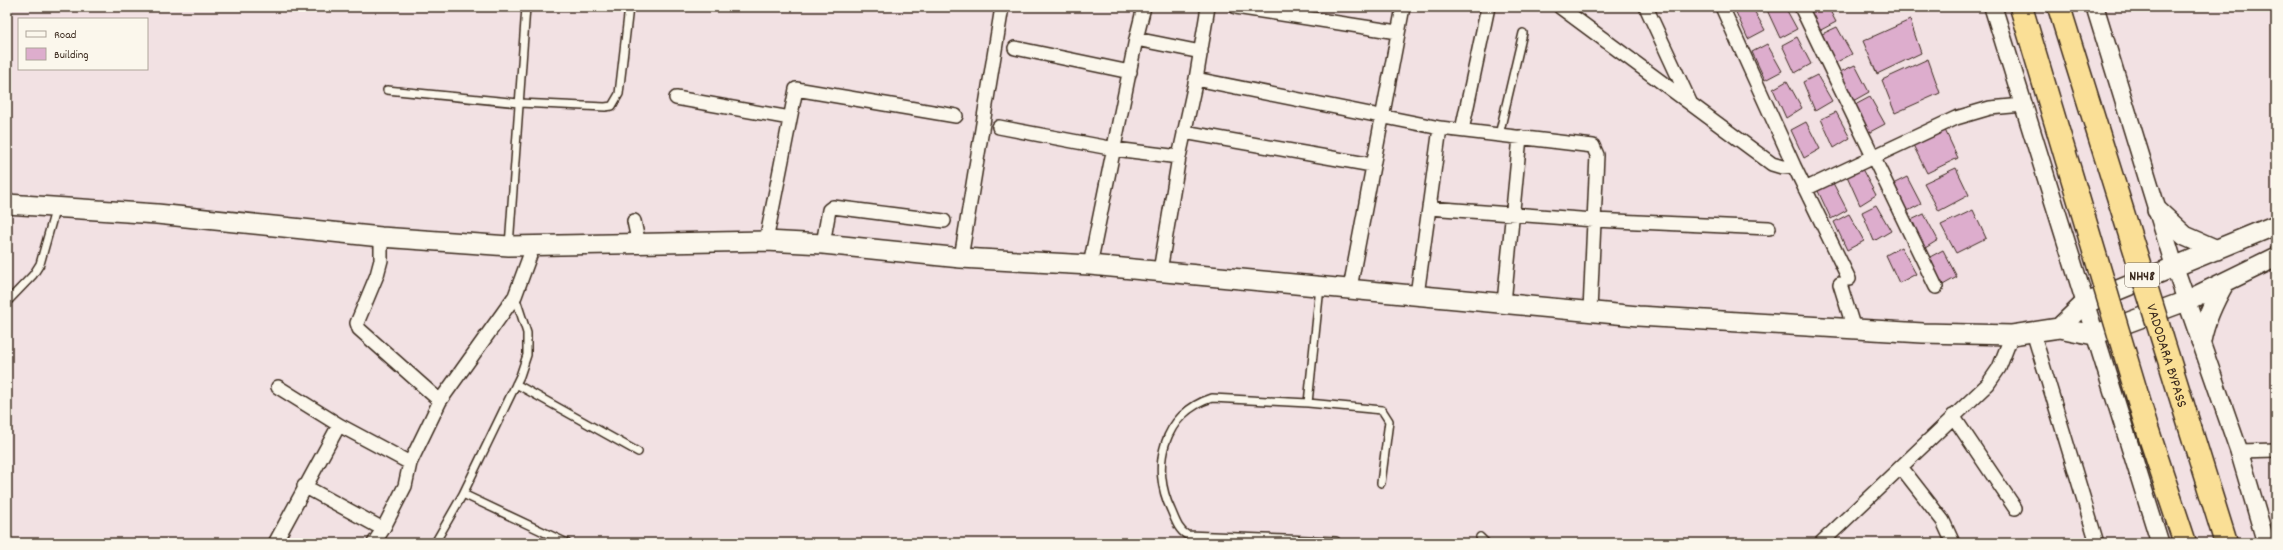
<svg xmlns="http://www.w3.org/2000/svg" width="2283" height="550" viewBox="0 0 2283 550" font-family="Dekko,sans-serif">
<rect width="100%" height="100%" fill="#f2e1e3"/>
<filter id="ink" filterUnits="userSpaceOnUse"><feTurbulence type="fractalNoise" baseFrequency=".025" numOctaves="2"/><feDisplacementMap in="SourceGraphic" scale="8" xChannelSelector="R" yChannelSelector="G"/><feConvolveMatrix kernelMatrix="1 2 1 2 8 2 1 2 1" color-interpolation-filters="sRGB"/></filter>
<g filter="url(#ink)">
<path fill="#ddadcd" stroke="#3b2a1e" d="M1742 7H1752L1765 30 1748 39 1735 10Z
M1772 7H1785L1797 29 1780 38 1767 10Z
M1808 7H1828L1836 22 1819 31Z
M1910 20 1921 53 1877 74 1863 41Z
M1837 27 1852 54 1835 63 1822 34Z
M1797 37 1811 64 1795 73 1782 45Z
M1767 44 1782 71 1765 80 1752 52Z
M1928 59 1940 93 1895 113 1882 80Z
M1855 65 1869 92 1853 101 1840 72Z
M1817 75 1832 101 1815 111 1803 82Z
M1787 81 1802 108 1786 118 1773 89Z
M1870 97 1885 124 1868 133 1855 105Z
M1836 112 1850 138 1834 148 1821 119Z
M1806 122 1820 149 1804 158 1791 130Z
M1945 130 1958 158 1927 173 1913 145Z
M1956 168 1969 195 1939 211 1924 183Z
M1862 169 1876 195 1860 205 1847 176Z
M1907 177 1921 204 1904 213 1891 185Z
M1833 183 1847 210 1831 219 1818 191Z
M1876 205 1891 231 1874 241 1862 212Z
M1973 210 1986 238 1956 253 1941 225Z
M1849 214 1864 241 1847 250 1834 222Z
M1924 214 1938 240 1922 250 1909 221Z
M1901 247 1916 274 1899 283 1886 255Z
M1943 250 1957 277 1941 286 1928 258Z"/>
<g fill="none" stroke-linecap="round" stroke-linejoin="round">
<g stroke="#3b2a1e" stroke-width="10">
<path id="service" d="M387 90 519 103 605 107 612 106 619 94 629 7
M1499 135 1523 33
M509 246 526 7
M7 302 33 275 40 264 56 207
M516 384 638 452
M1308 403 1320 287
M463 494 567 543
M1480 537 1486 543
M1336 541 1187 535C1178 530 1175 519 1171 510 1150 467 1163 413 1212 398L1308 403 1382 410 1389 421 1381 483
M435 543 463 494 520 376 527 355V333L515 296"/>
</g>
<g stroke="#3b2a1e" stroke-width="16">
<path id="minor" d="M1236 7 1397 32
M1560 7 1772 164 1782 167 1794 166
M1646 7 1690 102
M1722 7 1794 166 1849 279
M1801 7 1936 287
M1136 39 1144 7
M1015 48 1130 72
M1196 79 1208 7
M676 98 790 118
M999 127 1115 149 1179 157
M1462 130 1488 7
M1184 132 1372 165
M1805 189 1956 118 1990 108 2023 105
M1429 208 1594 220 1769 228
M634 221 639 245
M381 237V260L377 275 357 323 359 329 440 401
M766 241 796 89 956 116
M823 244 829 210 833 207 944 221
M961 258 1002 7
M1090 265 1136 39 1201 52
M1160 271 1179 157 1196 79 1440 128 1593 146 1597 155 1590 311
M1840 284 1854 329
M1350 288 1403 7
M1417 295 1440 128
M1504 303 1520 137
M2033 332 2097 543
M278 387 339 425 410 463
M1953 416 2015 508
M2239 451 2276 450
M1901 467 1943 521 1953 543
M304 486 383 529
M275 543 339 425
M374 543 383 529 405 486 410 463 440 401 515 296 533 247
M1821 543 1988 384 1999 368 2012 335"/>
</g>
<g stroke="#3b2a1e" stroke-width="20">
<path id="tertiary" d="M1993 7 2160 543
M2095 7 2175 268 2239 451 2266 543"/>
</g>
<g stroke="#3b2a1e" stroke-width="22">
<path id="secondary" d="M7 204 157 214 381 237 509 246 766 241 823 244 961 258 1090 265 1638 316 1923 333 2012 335 2059 328 2094 335 2186 301 2276 257
M2157 210 2185 236 2217 250
M2059 328 2084 304 2276 225
M2201 341C2205 320 2214 301 2225 282"/>
</g>
<use href="#service" stroke="#fbf7ec" stroke-width="7"/>
<use href="#minor" stroke="#fbf7ec" stroke-width="13"/>
<use href="#tertiary" stroke="#fbf7ec" stroke-width="17"/>
<use href="#secondary" stroke="#fbf7ec" stroke-width="19"/>
<g stroke="#3b2a1e" stroke-width="25" stroke-linecap="butt">
<g id="trunk-bridge">
<path d="M2021 7 2147 428 2185 543"/>
<path id="s1" d="M2059 7 2226 543"/>
</g>
</g>
<use href="#trunk-bridge" stroke="#fadf96" stroke-width="22"/>
</g>
</g>
<g text-anchor="middle" stroke-width="3.5" stroke-linejoin="round" paint-order="stroke">
<rect fill="#fbf7ec" stroke="#75685c" stroke-width="1" x="2125" y="263" width="34" height="24" rx="3"/>
<g font-size="14" font-weight="bold" fill="#3b2a1e">
<text x="2142" y="280">NH48</text>
</g>
<g font-size="15" fill="#3b2a1e" stroke="#fbf7ec">
<text dy="5" stroke="none"><textPath href="#s1" startOffset="365">VADODARA BYPASS</textPath></text>
</g>
</g>
<rect width="2283" height="550" fill="none" stroke="#fbf7ec" stroke-width="24"/>
<rect x="12" y="12" width="2259" height="526" fill="none" stroke="#3b2a1e" stroke-width="1.5" filter="url(#ink)"/>
<rect x="18" y="18" width="130" height="52" fill="#fbf7ec" stroke="#aea59a"/>
<rect x="26" y="31" width="20" height="6" fill="#fbf7ec" stroke="#aea59a"/>
<text x="54" y="38" font-size="12" fill="#3b2a1e">Road</text>
<rect x="26" y="48" width="20" height="12" fill="#ddadcd" stroke="#aea59a"/>
<text x="54" y="58" font-size="12" fill="#3b2a1e">Building</text>
</svg>
